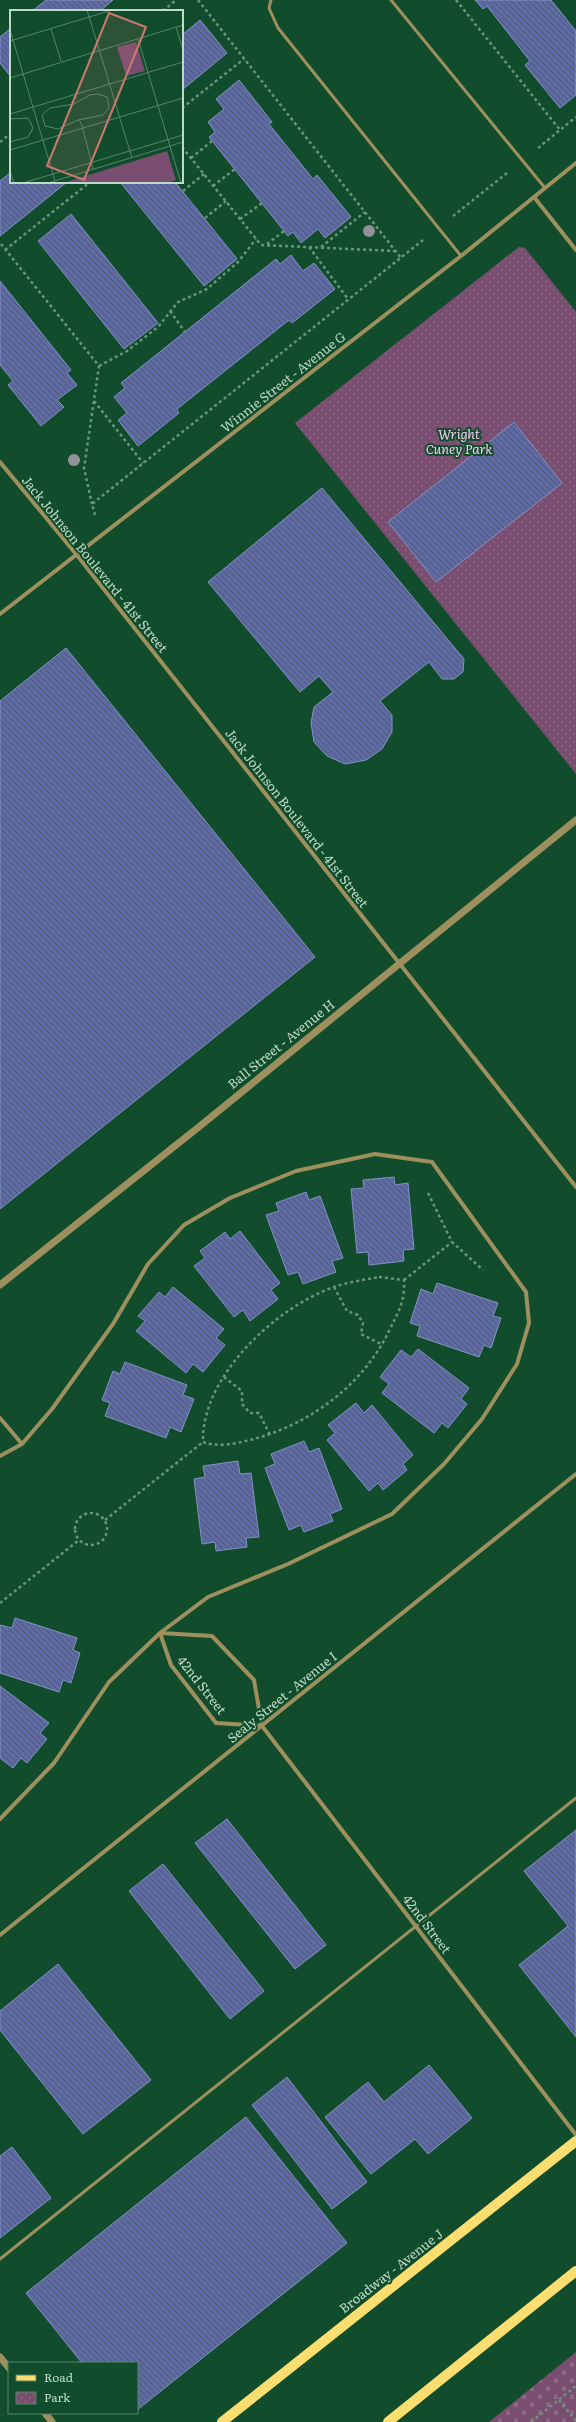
<svg xmlns="http://www.w3.org/2000/svg" width="576" height="2422" viewBox="0 0 576 2422" font-family="Literata,serif">
<defs>
<pattern id="cemetery-stones" width="16" height="16" patternUnits="userSpaceOnUse"><rect width="16" height="16" fill="#7a4e71"/><path d="M2 7V4a2 2 0 0 1 4 0v3zM10 15v-3a2 2 0 0 1 4 0v3z" fill="#8b6784"/></pattern>
<pattern id="park-dots" width="8" height="8" patternUnits="userSpaceOnUse"><rect width="8" height="8" fill="#7a4e71"/><path d="M2 2h.1M6 6h.1" fill="none" stroke="#8b6784" stroke-width="1.8" stroke-linecap="round"/></pattern>
<pattern id="building-back-hatch" width="6" height="6" patternUnits="userSpaceOnUse"><rect width="6" height="6" fill="#5e6aa7"/><path d="M-1 5l2 2M0 0l6 6M5-1l2 2" fill="none" stroke="#4d5877"/></pattern>
</defs>
<rect width="100%" height="100%" fill="#114d2c"/>
<path fill="url(#cemetery-stones)" d="M576 2352V2422H489Z"/>
<path fill="url(#park-dots)" d="M519 247 525 248 576 312V774L295 423Z"/>
<path fill="url(#building-back-hatch)" stroke="#8591c7" d="M46 0H113L100 11H32Z
M475 0H551L576 31V95L560 108 525 65 530 61 487 6 483 9Z
M200 20 227 53 182 90V35Z
M11 28V77L0 63V37Z
M239 80 272 122 269 124 313 179 317 175 351 217 325 238 318 229 301 243 293 232 288 236 209 137 215 132 208 122 224 109 216 99Z
M11 172V182H67L0 236V181Z
M120 182H175L237 259 204 286Z
M71 214 158 323 124 349 38 241Z
M291 255 303 271 314 263 335 289 292 323 289 320 177 409 179 413 138 446 118 420 127 413 114 397 125 388 121 383 276 259 280 264Z
M0 281 71 370 67 373 77 385 57 400 64 407 41 426 8 385 13 381 0 365Z
M514 422 562 483 436 582 388 522Z
M322 488 464 659 463 672 454 679H442L429 662 380 701 392 715V732L382 749 366 760 345 764 327 756 314 742 311 723 314 707 333 692 319 676 300 692 208 582Z
M66 648 315 957 0 1209V701Z
M394 1177 395 1185 408 1183 414 1249 403 1250 404 1261 369 1265 368 1252 357 1253 351 1189 364 1188 363 1180Z
M306 1192 309 1200 320 1196 343 1258 332 1261 336 1272 303 1284 298 1272 288 1275 266 1215 279 1211 276 1203Z
M240 1231 280 1283 271 1290 278 1299 250 1321 243 1310 234 1317 194 1266 205 1258 200 1251 225 1232 230 1239Z
M437 1283 498 1303 493 1316 501 1318 491 1348 484 1345 479 1357 417 1336 420 1326 410 1323 421 1289 433 1294Z
M173 1287 224 1329 216 1338 225 1345 203 1372 193 1364 186 1373 136 1331 145 1321 138 1316 159 1292 165 1297Z
M418 1349 469 1388 461 1399 467 1404 448 1428 442 1423 434 1433 382 1393 389 1384 380 1377 401 1350 411 1357Z
M125 1362 187 1385 183 1395 194 1399 181 1432 170 1427 166 1438 105 1416 110 1403 102 1400 113 1371 120 1374Z
M356 1403 364 1413 372 1405 413 1455 403 1464 407 1470 383 1490 378 1483 369 1491 327 1440 335 1433 328 1425Z
M304 1441 309 1452 319 1448 342 1509 330 1514 333 1521 304 1532 301 1525 289 1530 265 1468 275 1464 271 1454Z
M238 1461 240 1474 251 1473 259 1537 246 1538 247 1547 216 1551 215 1542 202 1544 194 1479 205 1477 203 1466Z
M15 1618 77 1638 73 1650 80 1653 71 1683 63 1680 59 1692 0 1673V1625L12 1628Z
M0 1686 49 1723 40 1733 47 1739 27 1763 21 1758 13 1768 0 1758Z
M227 1819 326 1945 295 1969 195 1843Z
M576 1830V2037L519 1965 568 1926 524 1871Z
M163 1864 264 1991 230 2019 129 1891Z
M58 1964 151 2080 83 2134 0 2030V2011Z
M429 2065 472 2118 428 2154 415 2139 371 2174 325 2117 368 2082 384 2102Z
M287 2077 367 2182 332 2209 252 2105Z
M246 2117 347 2243 137 2410V2363H82L26 2293Z
M12 2147 51 2198 0 2238V2156Z"/>
<g fill="none" stroke-linecap="round" stroke-linejoin="round">
<path stroke="#69957b" stroke-width="2.5" stroke-dasharray="3 3" stroke-linecap="butt" d="M198 0 401 258
M456 0 560 130
M163 11 176 0
M182 108 244 59
M0 142 11 133
M182 147 261 245 395 251
M538 148 576 117
M191 158 212 141
M213 186 235 169
M183 191 204 174
M453 216 507 173
M205 218 226 201
M240 219 262 203
M1 244 99 366 84 468 92 504
M267 244 284 231
M309 247 348 299
M321 247 365 212
M5 250 90 182
M170 311 185 332
M99 366 127 351 158 327 178 302 207 289 238 262 256 239
M94 401 143 463
M95 515 92 504 423 240
M428 1193 452 1242 483 1270
M379 1277 404 1280C405 1301 399 1311 390 1329 364 1384 312 1423 254 1439 238 1443 219 1448 203 1442 201 1377 276 1307 334 1287 348 1282 364 1280 379 1277Z
M404 1280 452 1242
M334 1287 347 1311 358 1315 363 1323 361 1334 383 1345
M224 1377 242 1391V1404L250 1413H259L270 1435
M75 1529a16 16 0 1 1 32 0a16 16 0 1 1-32 0Z
M105 1520 203 1442
M0 1603 79 1540
M559 2400 576 2421
M531 2422 576 2386"/>
<path stroke="#9e905e" stroke-width="3" d="M271 0 269 8 278 28 461 256
M391 0 545 188
M0 2259 576 1798"/>
<path stroke="#9e905e" stroke-width="4" d="M534 197 576 250
M0 462 76 554 576 1187
M0 614 461 256 576 163
M0 1418 22 1444
M0 1456 22 1444 52 1409 113 1324 148 1264 184 1225 230 1198 296 1171 375 1154 432 1162 526 1292 529 1323 517 1364 482 1419 444 1464 392 1514 288 1564 208 1597 160 1633 109 1682 54 1763 0 1819
M160 1633 212 1636 254 1680 262 1726 576 2135
M160 1633 171 1665 216 1723 262 1726
M0 1935 576 1474"/>
<path stroke="#9e905e" stroke-width="7" d="M0 1285 200 1126 576 820
M0 2357 9 2368
M45 2413 52 2422"/>
<path stroke="#fcde70" stroke-width="10" d="M222 2422 576 2141
M388 2422 576 2271"/>
</g>
<g fill="#929298">
<circle cx="369" cy="231" r="6"/>
<circle cx="74" cy="460" r="6"/>
</g>
<g text-anchor="middle" stroke-width="4" stroke-linejoin="round" paint-order="stroke">
<g font-size="13" fill="#bedbc7" stroke="#114d2c">
<text transform="translate(283 382) rotate(-38)" y="5">Winnie Street - Avenue G</text>
<text transform="translate(95 564) rotate(51)" y="5">Jack Johnson Boulevard - 41st Street</text>
<text transform="translate(297 818) rotate(52)" y="5">Jack Johnson Boulevard - 41st Street</text>
<text transform="translate(281 1044) rotate(-39)" y="5">Ball Street - Avenue H</text>
<text transform="translate(202 1685) rotate(52)" y="5">42nd Street</text>
<text transform="translate(282 1697) rotate(-39)" y="5">Sealy Street - Avenue I</text>
<text transform="translate(427 1924) rotate(53)" y="5">42nd Street</text>
<text transform="translate(391 2271) rotate(-38)" y="5">Broadway - Avenue J</text>
</g>
<g font-size="13" font-style="italic" fill="#fccaf1" stroke="#114d2c">
<text x="459" y="439">Wright<tspan x="459" dy="15">Cuney Park</tspan></text>
</g>
</g>
<g transform="translate(10 10)">
<rect width="173" height="173" fill="#114d2c"/>
<path d="M157 141 166 170 158 173H53Z" fill="#7a4e71"/>
<path d="M126 32 135 61 116 66 107 37Z" fill="#7a4e71"/>
<path fill="none" stroke="#56866a" stroke-width="1" d="M77 0 122 148M166 17 173 40M41 19 51 51M0 20 45 171M128 29 171 173M0 31 102 0M0 68 173 15M88 84 97 87 99 98 93 105 68 110 48 119 35 116 32 105 40 98 64 94 80 85ZM0 104 173 52M0 109 18 108 23 118 18 127 0 132M69 110 72 115 83 159M0 140 173 88M0 161 4 173M13 173 173 125M38 173 173 132"/>
<path fill="#cb7970" fill-opacity="0.15" stroke="#cb7970" stroke-width="2" d="M99 3 136 17 74 170 37 156Z"/>
<rect width="173" height="173" fill="none" stroke="#bedbc7" stroke-width="2"/>
</g>
<rect x="8" y="2362" width="130" height="52" fill="#114d2c" stroke="#56866a"/>
<rect x="16" y="2375" width="20" height="6" fill="#fcde70" stroke="#56866a"/>
<text x="44" y="2382" font-size="12" fill="#bedbc7">Road</text>
<rect x="16" y="2392" width="20" height="12" fill="url(#park-dots)" stroke="#56866a"/>
<text x="44" y="2402" font-size="12" fill="#bedbc7">Park</text>
</svg>
